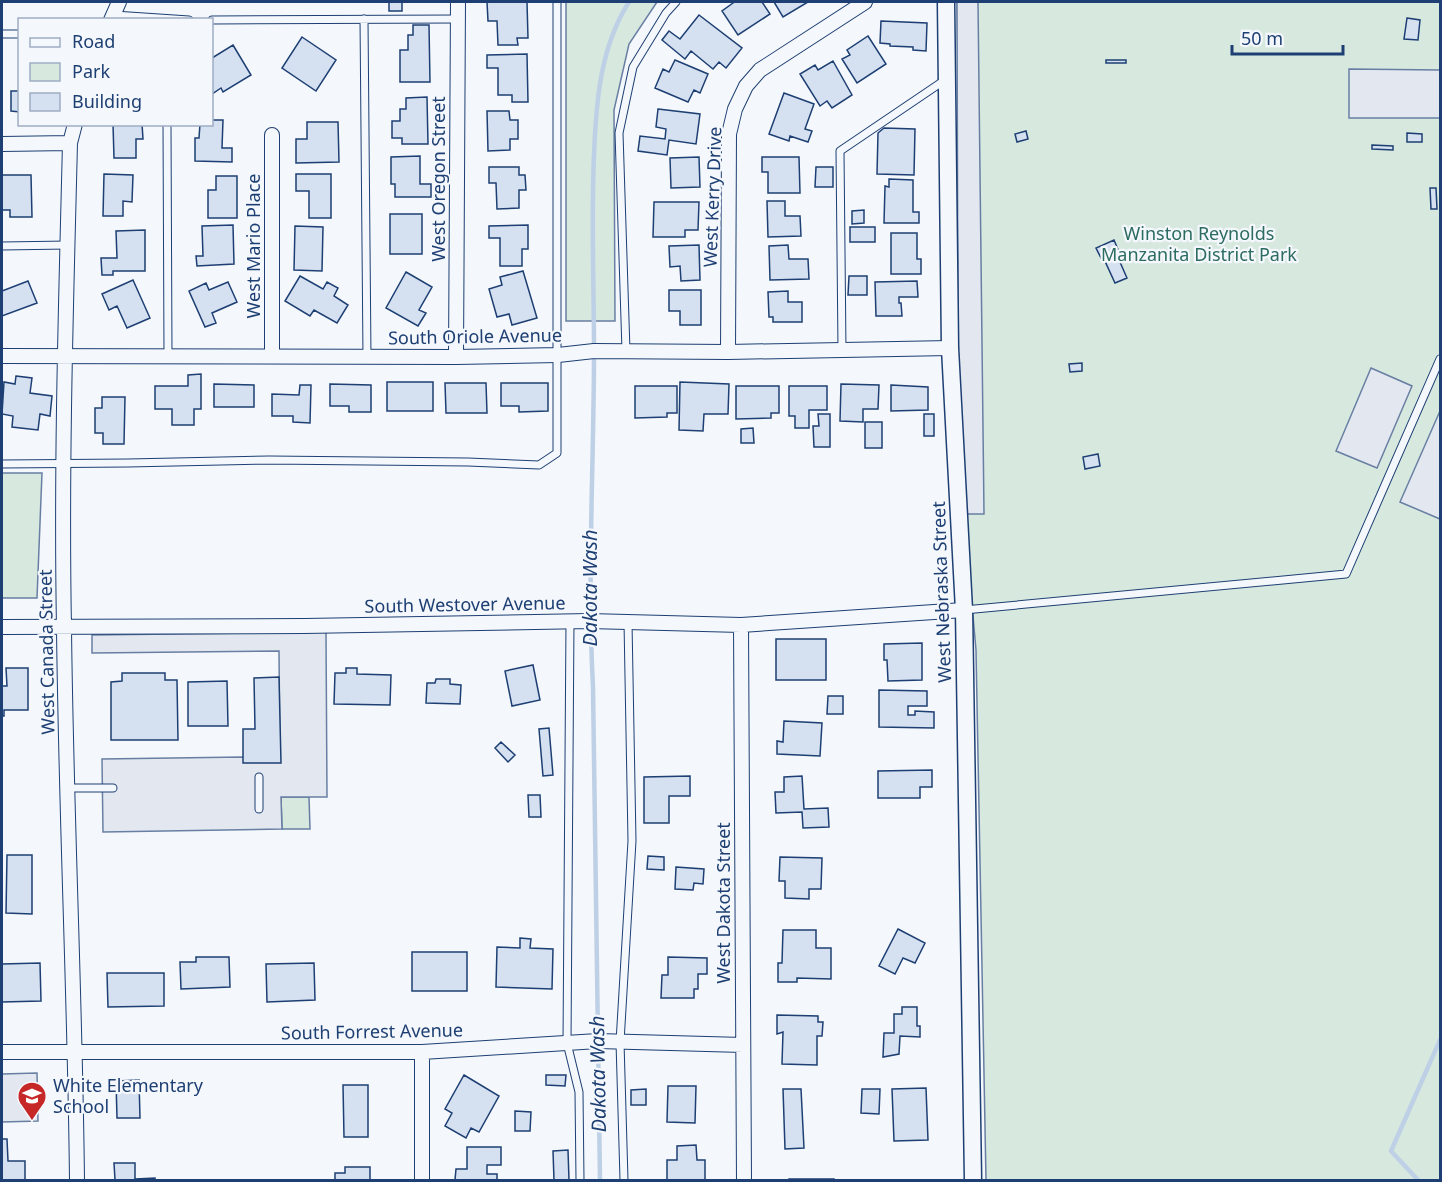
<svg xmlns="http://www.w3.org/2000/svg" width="1442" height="1182" viewBox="0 0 1442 1182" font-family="'Noto Sans',sans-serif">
<rect width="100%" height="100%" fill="#f4f7fb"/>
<path fill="#d7e8df" stroke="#687fa3" stroke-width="1.5" d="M566 2H657L629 44 614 110 615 321H566Z
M957 2H1440V1180H986L976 650 964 514Z
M2 473H42L37 598H2Z
M281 797H309L310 829H282Z"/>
<path fill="#e3e8f0" stroke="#687fa3" stroke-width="1.5" d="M957 2H978L984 514H964L958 351Z
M1349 69 1440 70V118H1349Z
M1371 368 1412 386 1377 468 1336 451Z
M1440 411V519L1400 502Z
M326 632 327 797H281L282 829 103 832 102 759 243 757 280 762 279 651 92 653V635Z
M37 1073 38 1121 2 1122V1074Z"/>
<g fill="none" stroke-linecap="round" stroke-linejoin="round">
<path stroke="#bed0e5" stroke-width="4.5" d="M600 1180 593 687C587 575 594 463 594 351 594 285 591 220 594 155 596 103 600 47 629 2
M1418 1180 1391 1151 1440 1040"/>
</g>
<path fill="#d5e0f0" stroke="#1d3f73" stroke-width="1.5" d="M389 2H402V11H389Z
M487 2H527L528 38H517L518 45H498L497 21H488Z
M732 2H762L770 14 738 35 722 11 733 3Z
M774 2H808L783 17Z
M699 15 742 48 726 68 719 62 713 69 691 51 685 59 662 40 669 31 680 39Z
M1407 18 1420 20 1418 40 1404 39Z
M881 21 927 23 926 51 913 50V47L890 46V44L880 43Z
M413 25H429L430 82H400V50H408V35H413Z
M868 36 886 64 857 83 842 59 850 55 847 50Z
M302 37 336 60 316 91 282 68Z
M233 45 251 75 223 92 221 88 212 94V58Z
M527 54 528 102H512V95H498V68H487V55Z
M675 60 708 74 700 93 694 90 688 102 655 88 663 69 669 72Z
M1106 60H1126V63H1106Z
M833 61 852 95 832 108 827 101 820 106 800 74 815 65 818 70Z
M11 91H20V112L11 111Z
M784 93 814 104 805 129 812 131 808 142 790 136 789 141 769 134Z
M427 97 428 144H402V138H392V121H400V109H406V98Z
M658 109 700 114 696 144 669 140 667 155 638 151 640 136 665 139 666 129 656 127Z
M487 111H509L510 120H518V139H510V150L488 151Z
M212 120H223L222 148H232V162L195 161V138H199L200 124H212Z
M307 122H338L339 162 296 163V139H307Z
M113 124H142L143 139H136V158H114Z
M884 128 915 129 914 175 877 174 878 133Z
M1026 131 1028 139 1017 142 1015 134Z
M1407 133 1422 134V142H1407Z
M1372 145 1393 146V150L1372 149Z
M420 156V184H431V197H395V184H391V157Z
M699 157 700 187 671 188 670 158Z
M762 157H799L800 193H768V172H762Z
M489 167H519V175H525L526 190H519V208L497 209 496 183H489Z
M816 167H833V187H815Z
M104 174 133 175 132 202 123 201V216H103Z
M296 174H331V218H309V191H296Z
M2 175H31L32 217H10V210H2Z
M216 176H237V218H208V190H216Z
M889 179 913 180V212H919V223H884L885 186 889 187Z
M1430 188H1436L1437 209H1431Z
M767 201H785V216H800L801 236 768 237Z
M654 202H699L698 230H685V237H653Z
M864 210V223L852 224V211Z
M390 214H422V254H390Z
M233 225 234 264 197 266 196 256H203L202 226Z
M528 225V249H522V266H500V238H489V226Z
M295 226 323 227 322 271 294 270Z
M850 227H875V242H850Z
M145 230V271H113V275H102L101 258H117L116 231Z
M891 233H917V259H921V274H891Z
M1114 240 1119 252 1102 260 1096 248Z
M699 245 700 280 681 281 680 266 670 267 669 246Z
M788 245 789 259H808L809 279 770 280 769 246Z
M1116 253 1127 278 1115 283 1104 259Z
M523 271 537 318 512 325 509 314 497 317 489 289 502 285 500 277Z
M406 272 432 287 419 310 426 313 418 326 386 308Z
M300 276 323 289 327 282 338 288 334 296 348 305 337 323 314 310 310 316 285 301Z
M849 276H867V295H848Z
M133 280 150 318 127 328 117 306 109 310 102 294Z
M28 281 37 303 2 316V291Z
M917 281 918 297H899V303H901L902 316H876L875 282Z
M228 282 237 302 212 313 216 323 205 327 189 291 206 283 209 290Z
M669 290H701V325H680V311H669Z
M788 291V302H802V322H773V317H769L768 292Z
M1082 363V371L1070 372 1069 364Z
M201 374V409H194V425H172V409H155V386H188V375Z
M16 376 32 378 30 393 52 396 50 416 40 414 38 430 12 427 13 416 2 414 4 382 15 384Z
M387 382H433V411H387Z
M680 382 729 384 728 414H704L703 431 679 430Z
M445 383H486L487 413H446Z
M501 383H548V411L519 412V406H501Z
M214 384 254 385V407H214Z
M330 384 371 385V412H349V406H330Z
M841 384 879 385 878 409H863V422L840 421Z
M300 385H311L310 423 293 422V416H272V394L299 395Z
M891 385 928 387V410L891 411Z
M635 386H677V413H667V417L635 418Z
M736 386H779V413H771V418L736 419Z
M789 386H827V410H809V428H795V416H789Z
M102 397H125L124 444H103V433H95V408H102Z
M818 414H830V447H814L813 426H819Z
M924 414H934V436H924Z
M865 422H882V448H865Z
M753 428 754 443H741V429Z
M1098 454 1100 466 1085 469 1083 457Z
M776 639H826V680H776Z
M922 643V680L888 681 887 660H884V644Z
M533 665 540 700 512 706 505 671Z
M6 668H28V710H4V716H2V686H7Z
M346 668H357V674L391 675 390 705 334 704 335 673H346Z
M122 673H165V680H177L178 740H111V682L122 681Z
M279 677 281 763H243V729H255L254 678Z
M436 679H450V684L461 685 460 704 426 703 427 683H435Z
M227 681 228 726H188V682Z
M879 690 927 691V706H908V715H915V711L934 712V728L879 727Z
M828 696H843V714H827Z
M784 721 822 723 820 756 777 754V741L783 742Z
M549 728 553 775 543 776 539 729Z
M501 742 515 755 508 762 495 748Z
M932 770V787H920V798H878V771Z
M690 776V796H669V823H644V777Z
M802 776 804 809 828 808 829 827 803 828 802 812 776 813 775 792H784V777Z
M528 795H540L541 817H529Z
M7 855H32V914L6 913Z
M648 856 664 857V870L647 869Z
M780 857 822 858 821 889H809V899L785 898V881H779Z
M676 867 704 869 703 884 694 883 693 890 675 889Z
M898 929 925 943 915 963 903 958 895 974 879 966Z
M783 930H816V948H831V979L797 978V982H778V963H782Z
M520 938 531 939 530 948 553 949 552 989 496 987 497 947 520 948Z
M412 952H467V991H412Z
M196 957H229L230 987 181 989 180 962H196Z
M668 957 707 958V974H698V989H694V998H661L662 975H668Z
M40 963 41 1001 2 1002V964Z
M314 963 315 1000 267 1002 266 964Z
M107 973H164V1006L108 1007Z
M902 1007H917V1026H920V1037L900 1036 899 1054 883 1057 884 1033H894V1014H902Z
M777 1015 818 1016V1022H823L822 1036H817V1065L782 1064 783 1032 777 1034Z
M464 1075 499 1096 479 1132 471 1128 466 1138 445 1126 452 1113 445 1109Z
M546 1075H566L565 1086 546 1085Z
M139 1080 140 1118H117L116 1081Z
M343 1085H368V1137H344Z
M668 1086H696L695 1123 667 1122Z
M926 1088 928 1140 894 1141 892 1089Z
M646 1089V1105H631V1090Z
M783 1089H801L804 1148 785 1149Z
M862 1089H880L879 1114 861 1113Z
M515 1111 531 1112 530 1131H515Z
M2 1139H7L8 1161H25V1180H2Z
M696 1145 697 1160H705V1180H667V1160H677V1146Z
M467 1147H501V1165H487V1174H497V1180H455L456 1169H467Z
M568 1150 569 1180H554L553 1151Z
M114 1163H135V1179L155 1178V1180H115Z
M345 1167H370V1180H335V1173H345Z
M789 1179H834V1180H789Z"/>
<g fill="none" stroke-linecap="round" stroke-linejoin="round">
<g stroke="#1d3f73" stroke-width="9">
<path id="service" d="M114 15 189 20
M364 19 367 357
M212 20 458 19
M2 34H20
M167 124 168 356
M2 246 68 245
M842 350 840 151 945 80
M626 351 619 133 633 67 666 13 676 2
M2 464 128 463 269 460 468 462 539 465 557 453V2
M964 610 1346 574 1440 359
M570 621 567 1043 579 1092 580 1180
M259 777V809
M68 788H113
M624 1180 620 1042 632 841 628 622"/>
</g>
<g stroke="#1d3f73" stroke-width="16">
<path id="minor" d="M111 20 119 2
M75 124 70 143C66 304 61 466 64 628 66 812 75 996 77 1180
M272 135V356
M2 144 70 143
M728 352 729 134 735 109 746 86 760 70 865 2
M2 356 456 357 558 355 594 351 728 352 950 348
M456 357 458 2
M741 625 744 1180
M2 627 304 626 589 621 741 625 964 610
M2 1052H422L598 1041 743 1045
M422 1052V1180"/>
</g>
<g stroke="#1d3f73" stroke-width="19">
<path id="tertiary" d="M946 2 950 348 964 610 973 1180"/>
</g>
<use href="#service" stroke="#f4f7fb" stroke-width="7"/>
<use href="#minor" stroke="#f4f7fb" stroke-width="14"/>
<use href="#tertiary" stroke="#f4f7fb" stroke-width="16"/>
</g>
<defs>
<g id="school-pin" transform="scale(1.5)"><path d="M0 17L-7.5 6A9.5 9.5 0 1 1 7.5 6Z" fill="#c62828" stroke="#f4f7fb"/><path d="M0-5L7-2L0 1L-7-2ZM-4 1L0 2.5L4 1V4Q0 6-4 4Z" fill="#fff"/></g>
</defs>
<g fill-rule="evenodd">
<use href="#school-pin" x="32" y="1096"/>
</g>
<g text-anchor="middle" stroke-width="4.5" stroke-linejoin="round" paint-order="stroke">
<g font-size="18" fill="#1d3f73" stroke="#f4f7fb">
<text transform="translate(439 179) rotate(-90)" y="6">West Oregon Street</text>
<text transform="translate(713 197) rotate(-88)" y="6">West Kerry Drive</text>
<text transform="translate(254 246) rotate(-90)" y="6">West Mario Place</text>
<text transform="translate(475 337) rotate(-1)" y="6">South Oriole Avenue</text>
<text transform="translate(942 592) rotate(-92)" y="6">West Nebraska Street</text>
<text transform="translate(465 605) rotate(-1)" y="6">South Westover Avenue</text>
<text transform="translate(47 652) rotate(-91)" y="6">West Canada Street</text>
<text transform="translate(724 903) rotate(-90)" y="6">West Dakota Street</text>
<text transform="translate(372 1032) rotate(-1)" y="6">South Forrest Avenue</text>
</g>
<g font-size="18" fill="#2c6c60" stroke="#f4f7fb">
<text x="1199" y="240">Winston Reynolds<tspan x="1199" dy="21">Manzanita District Park</tspan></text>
</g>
<g font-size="18" fill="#1d3f73" stroke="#f4f7fb" text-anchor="start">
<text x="53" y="1092">White Elementary<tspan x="53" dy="21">School</tspan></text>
</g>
<g font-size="20" font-style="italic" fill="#1d3f73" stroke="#f4f7fb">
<text transform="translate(590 588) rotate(-90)" y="7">Dakota Wash</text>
<text transform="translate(598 1074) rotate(-91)" y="7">Dakota Wash</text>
</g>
</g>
<rect width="1442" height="1182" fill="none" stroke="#1d3f73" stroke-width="6"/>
<rect x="18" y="18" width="195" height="108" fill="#f4f7fb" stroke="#9eadc5" stroke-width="1.5"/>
<rect x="30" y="38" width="30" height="9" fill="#f4f7fb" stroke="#9eadc5" stroke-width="1.5"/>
<text x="72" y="48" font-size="18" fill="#1d3f73">Road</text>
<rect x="30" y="63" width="30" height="18" fill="#d7e8df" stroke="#9eadc5" stroke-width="1.5"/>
<text x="72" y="78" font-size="18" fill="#1d3f73">Park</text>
<rect x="30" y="93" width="30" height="18" fill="#d5e0f0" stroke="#9eadc5" stroke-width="1.5"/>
<text x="72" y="108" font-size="18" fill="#1d3f73">Building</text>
<path d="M1232 45v9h111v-9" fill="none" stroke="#1d3f73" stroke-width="3"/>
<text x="1241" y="45" font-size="18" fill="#1d3f73" stroke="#f4f7fb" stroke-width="4.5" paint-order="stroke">50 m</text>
</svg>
